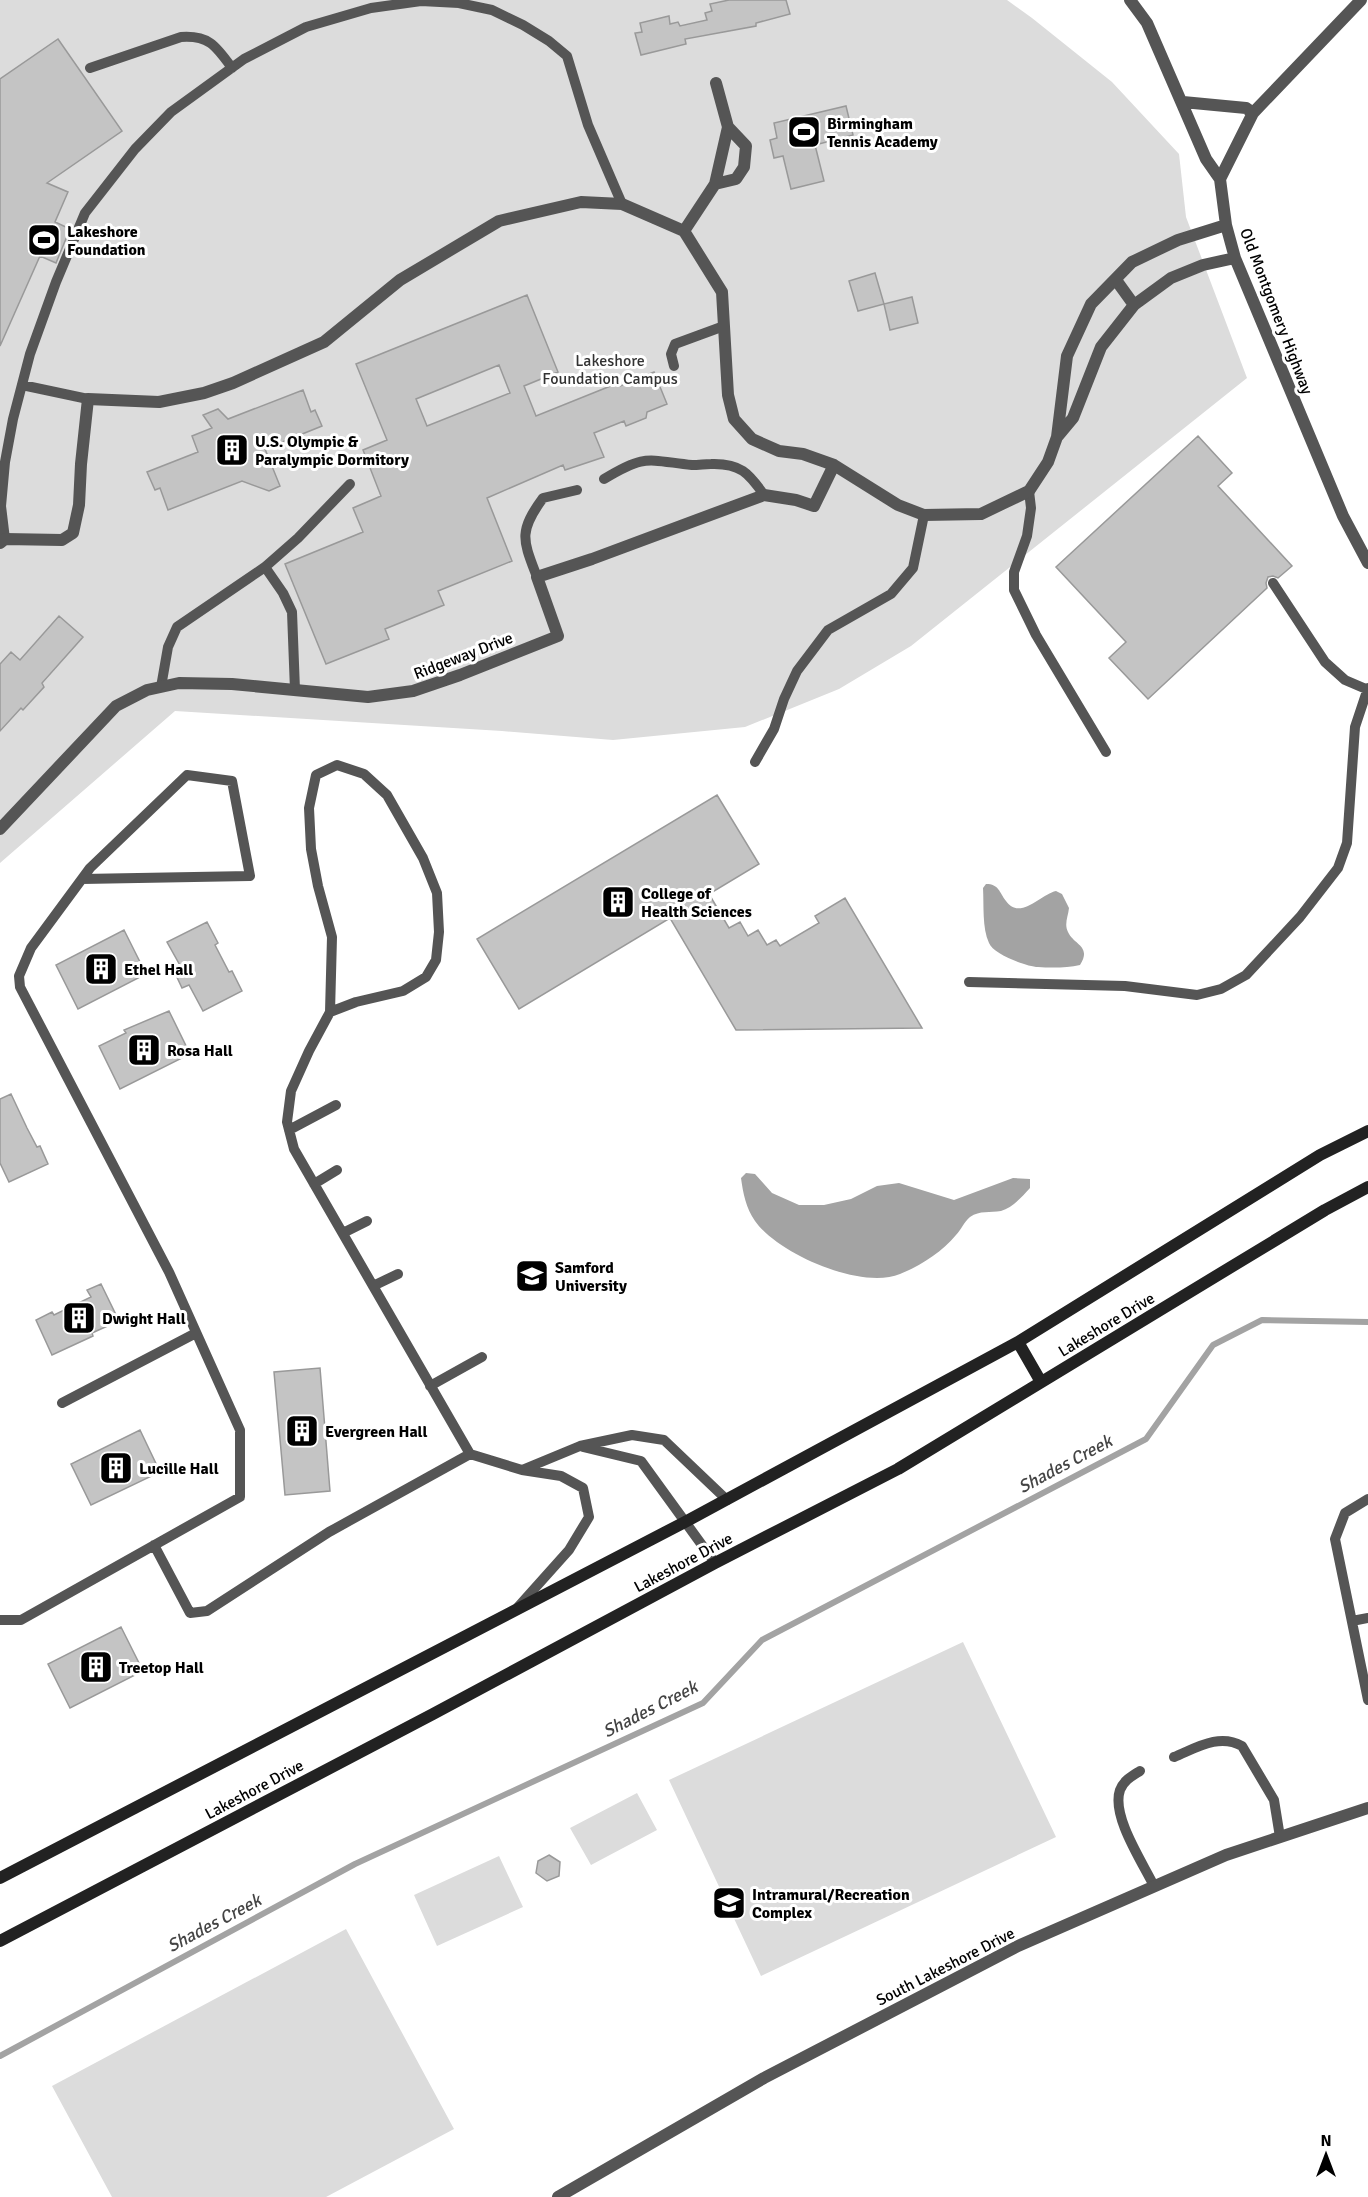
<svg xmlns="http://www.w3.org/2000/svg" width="1368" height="2197" font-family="Signika,sans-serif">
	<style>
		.green { fill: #dcdcdc }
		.water { fill: #a3a3a3 }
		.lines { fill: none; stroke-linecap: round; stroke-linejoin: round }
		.stream { stroke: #a3a3a3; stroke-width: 6 }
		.building { fill: #c4c4c4; stroke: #999; stroke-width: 1.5; fill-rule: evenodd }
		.lane { stroke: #555; stroke-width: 10 }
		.street { stroke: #555; stroke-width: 12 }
		.secondary { stroke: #222; stroke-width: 12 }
		.labels { text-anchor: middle; stroke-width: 6; stroke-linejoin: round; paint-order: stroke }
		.poi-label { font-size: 16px; font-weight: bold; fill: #000; stroke: #fff; text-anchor: start }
		.street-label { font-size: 16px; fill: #000; stroke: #fff }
		.park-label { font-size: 16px; fill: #333; stroke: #fff }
		.water-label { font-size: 18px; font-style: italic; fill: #444; stroke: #fff }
	</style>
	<rect width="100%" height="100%" fill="#fff"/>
	<path class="green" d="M0,0H1007L1032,18L1112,82L1179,154L1186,217L1247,378L911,646L839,689L745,727L613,740L502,731L175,711L0,863Z
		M963,1642L1056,1837L761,1976L669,1780Z
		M637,1793L657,1830L591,1865L570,1828Z
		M499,1856L523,1907L437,1946L414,1895Z
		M346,1929L454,2129L326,2197H112L52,2086Z"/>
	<path class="water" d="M986,884C999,884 999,892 1006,901C1020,921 1041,894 1056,891L1062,894L1069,908C1068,917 1064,924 1068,932C1074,945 1092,946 1080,965C1067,968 1051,968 1038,967C1027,967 993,954 989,943C982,928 984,905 983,888Z
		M746,1173L755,1174L772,1193L799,1205H824L851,1199L877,1186L899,1183L954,1200L1013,1178L1030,1179V1188C1022,1197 1012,1208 1001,1211C990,1213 980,1210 970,1217C964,1222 961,1230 956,1235C942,1252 920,1266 900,1274C861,1290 778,1254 755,1221C746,1208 743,1193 741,1178Z"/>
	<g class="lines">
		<path class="stream" d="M0,2056L355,1864L703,1703L762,1640L1146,1439L1213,1345L1262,1320L1368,1322"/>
	</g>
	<path class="building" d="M729,0H786L790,14L756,23V26L685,39L686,44L641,55L635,33L642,32L640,23L669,16L670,24L678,22L680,26L707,20L705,13L712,11L710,4Z
		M58,39L122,131L47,183L68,192L55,222L70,229L56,263L40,256L0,346V79Z
		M846,106L853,135L815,145L824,181L791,189L783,156L774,158L770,140L777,138L774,123Z
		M875,273L884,304L858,311L849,281Z
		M527,295L558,372L524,386L536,416L618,383L620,386L654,372L667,404L647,412L646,418L626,426L624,421L594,433L604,457L565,470L563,465L487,498L512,561L438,591L444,605L385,629L389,639L326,664L285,564L363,532L353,508L381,496L363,450L387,440L356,364ZM499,365L510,393L427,426L416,399Z
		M912,297L918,323L890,330L884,304Z
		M303,390L311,412L315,410L322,426L265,449L280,486L269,491L242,481L168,510L160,488L155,490L147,472L198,452L192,436L212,428L203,415L218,409L228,419Z
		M1198,436L1232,473L1218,486L1292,566L1278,578L1273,576L1268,577L1266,583L1267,588L1148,699L1109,658L1126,642L1056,567Z
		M59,616L83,637L42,683L44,687L23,710L21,708L0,731V664L11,652L20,660Z
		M717,795L759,864L709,894L729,928L740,922L748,936L758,930L767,945L776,940L780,946L819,923L815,916L845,898L922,1028L736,1030L670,918L519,1009L477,939Z
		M207,922L218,943L215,945L229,972L232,971L242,991L203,1011L189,985L182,988L175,973L182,969L167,942Z
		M124,930L146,974L78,1009L56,965Z
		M169,1011L190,1054L120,1089L99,1046L126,1033L124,1030Z
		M11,1094L27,1128L37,1147L40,1146L48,1164L9,1182L0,1163V1099Z
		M101,1284L119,1321L92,1333L93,1336L52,1355L36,1320L52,1312L54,1315L91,1297L87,1290Z
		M320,1368L330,1491L285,1495L274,1372Z
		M140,1430L160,1472L91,1505L71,1464Z
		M121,1627L143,1671L70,1708L48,1664Z
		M549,1855L560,1862L559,1876L547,1881L536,1873L538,1861Z"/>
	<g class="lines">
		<path class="lane" d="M90,68L181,37C209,35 216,46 232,68
			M674,366L671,354L675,344L724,326
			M22,385L88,399
			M604,479C645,454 646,460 692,465C699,465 705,464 711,464C740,463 749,473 764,495
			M1029,491L1031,508L1027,536L1014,572V590L1036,635L1106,752
			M5,539L1,506L5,462L13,419L30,354L56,282L85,213L135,149L171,112L244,59L306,27L371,8L421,1L459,3L492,10L523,25L549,41L567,56L588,125L622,204
			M265,567L283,593L292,612L295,690
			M537,577C523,540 518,532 543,498L577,490
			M1273,583L1325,662L1345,680L1366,689
			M161,687L168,647L177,627L265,567L298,538L350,484
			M755,762L774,729L784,699L797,671L828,630L891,594L913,568L924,515
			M969,982L1125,986L1197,995L1221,989L1246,975L1300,917L1338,868L1347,843L1355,727L1368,688
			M330,1012L356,1002L403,991L426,977L436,960L439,932L437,893L423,858L387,795L364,774L337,765L316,775L309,808L311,849L318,886L332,937L330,1012L309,1051L291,1091L287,1122L294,1149L470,1454L522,1470L580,1446L632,1435L664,1440L727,1500
			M289,1130L336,1105
			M314,1184L337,1170
			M343,1233L367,1221
			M373,1286L398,1274
			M430,1386L482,1357
			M62,1403L196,1333
			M583,1447L641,1461L715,1563
			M1368,1499L1345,1513L1335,1539L1368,1700
			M154,1545L190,1613L207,1611L329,1532L470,1454
			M518,1607L569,1550L589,1517L583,1488L561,1476L522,1470
			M0,1620H21L240,1497V1430L169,1272L20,987L19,976L31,948L90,868L187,775L232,781L250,876L82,879
			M1352,1621L1368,1618
			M1174,1757C1196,1748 1219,1733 1242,1746L1274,1800L1280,1837
			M1140,1771C1132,1776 1124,1780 1120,1790C1111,1816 1143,1863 1154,1886"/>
		<path class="street" d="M1130,0L1147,23L1206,159L1220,179
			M1361,0L1253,113L1220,179L1226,225L1235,258L1343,516L1368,563
			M1183,102L1246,108L1253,113
			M715,184L728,127
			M684,231L715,184L736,179L744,167L746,146L728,127L716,83
			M1116,280L1134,305
			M1058,436L1073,418L1101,347L1134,305L1171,278L1203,265L1235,258
			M0,543L5,539L62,540L73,533L79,505L81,464L88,399L159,402L204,393L233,383L324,342L400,280L499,221L581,202L622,204L684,231L722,292L728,395L734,419L752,439L779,451L803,454L834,465L898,505L924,515L981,514L1029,491L1048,462L1057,437L1067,356L1091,304L1132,262L1178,240L1226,225
			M0,829L116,706L147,690L179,683L232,684L368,697L413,691L460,675L558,636L537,577L592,559L764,495L796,500L814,506L834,465
			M558,2197L764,2078L1018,1946L1226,1855L1368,1808"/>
		<path class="secondary" d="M1018,1342L1041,1382
			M0,1878L685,1522L1018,1342L1320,1155L1368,1131
			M0,1941L433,1714L715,1563L898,1469L1325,1210L1368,1187"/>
	</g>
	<defs>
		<symbol id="stadium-square" viewBox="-11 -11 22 22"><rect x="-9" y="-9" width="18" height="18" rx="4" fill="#000" stroke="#fff"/><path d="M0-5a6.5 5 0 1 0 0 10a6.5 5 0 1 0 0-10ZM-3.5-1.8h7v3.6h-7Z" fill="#fff"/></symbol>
		<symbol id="building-square" viewBox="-11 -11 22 22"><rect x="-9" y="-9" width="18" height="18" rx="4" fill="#000" stroke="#fff"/><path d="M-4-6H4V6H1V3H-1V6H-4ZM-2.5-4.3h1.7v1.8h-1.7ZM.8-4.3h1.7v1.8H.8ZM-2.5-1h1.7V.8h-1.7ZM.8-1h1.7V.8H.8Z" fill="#fff"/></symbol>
		<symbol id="university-square" viewBox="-11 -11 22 22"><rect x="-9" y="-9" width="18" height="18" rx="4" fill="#000" stroke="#fff"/><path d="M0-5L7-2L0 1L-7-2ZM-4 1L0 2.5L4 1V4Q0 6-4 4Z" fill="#fff"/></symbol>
	</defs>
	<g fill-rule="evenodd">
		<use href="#stadium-square" x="785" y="113" width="38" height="38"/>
		<use href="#stadium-square" x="25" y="221" width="38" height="38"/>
		<use href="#building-square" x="213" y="431" width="38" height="38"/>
		<use href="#building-square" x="599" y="883" width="38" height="38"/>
		<use href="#building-square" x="82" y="950" width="38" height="38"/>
		<use href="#building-square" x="125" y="1031" width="38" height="38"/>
		<use href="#university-square" x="513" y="1257" width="38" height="38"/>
		<use href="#building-square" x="60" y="1299" width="38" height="38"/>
		<use href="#building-square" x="283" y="1412" width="38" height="38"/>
		<use href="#building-square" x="97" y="1449" width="38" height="38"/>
		<use href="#building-square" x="77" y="1648" width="38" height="38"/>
		<use href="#university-square" x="710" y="1884" width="38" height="38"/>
	</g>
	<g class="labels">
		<g class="poi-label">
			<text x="827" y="129">Birmingham<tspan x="827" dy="18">Tennis Academy</tspan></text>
			<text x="67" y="237">Lakeshore<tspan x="67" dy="18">Foundation</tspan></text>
			<text x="255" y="447">U.S. Olympic &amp;<tspan x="255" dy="18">Paralympic Dormitory</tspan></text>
			<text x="641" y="899">College of<tspan x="641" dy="18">Health Sciences</tspan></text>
			<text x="124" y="975">Ethel Hall</text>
			<text x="167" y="1056">Rosa Hall</text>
			<text x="555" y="1273">Samford<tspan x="555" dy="18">University</tspan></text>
			<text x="102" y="1324">Dwight Hall</text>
			<text x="325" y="1437">Evergreen Hall</text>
			<text x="139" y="1474">Lucille Hall</text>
			<text x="119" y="1673">Treetop Hall</text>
			<text x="752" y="1900">Intramural/Recreation<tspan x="752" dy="18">Complex</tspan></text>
		</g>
		<g class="street-label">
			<text transform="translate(1277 311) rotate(69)" y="6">Old Montgomery Highway</text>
			<text transform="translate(463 655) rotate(-21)" y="6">Ridgeway Drive</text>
			<text transform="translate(1106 1324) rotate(-31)" y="6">Lakeshore Drive</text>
			<text transform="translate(683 1562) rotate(-28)" y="6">Lakeshore Drive</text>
			<text transform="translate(254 1789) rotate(-28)" y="6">Lakeshore Drive</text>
			<text transform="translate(945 1966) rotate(-27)" y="6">South Lakeshore Drive</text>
		</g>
		<g class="park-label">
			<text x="610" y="366">Lakeshore<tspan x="610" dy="18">Foundation Campus</tspan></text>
		</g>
		<g class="water-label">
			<text transform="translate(1065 1464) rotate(-28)" y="6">Shades Creek</text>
			<text transform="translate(650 1709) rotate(-27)" y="6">Shades Creek</text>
			<text transform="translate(214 1923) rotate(-28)" y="6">Shades Creek</text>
		</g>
	</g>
	<g transform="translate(1326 2155)" stroke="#ffffff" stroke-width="4.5" paint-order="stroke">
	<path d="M0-4.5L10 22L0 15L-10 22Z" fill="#000000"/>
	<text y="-9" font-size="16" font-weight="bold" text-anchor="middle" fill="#000000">N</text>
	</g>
</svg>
